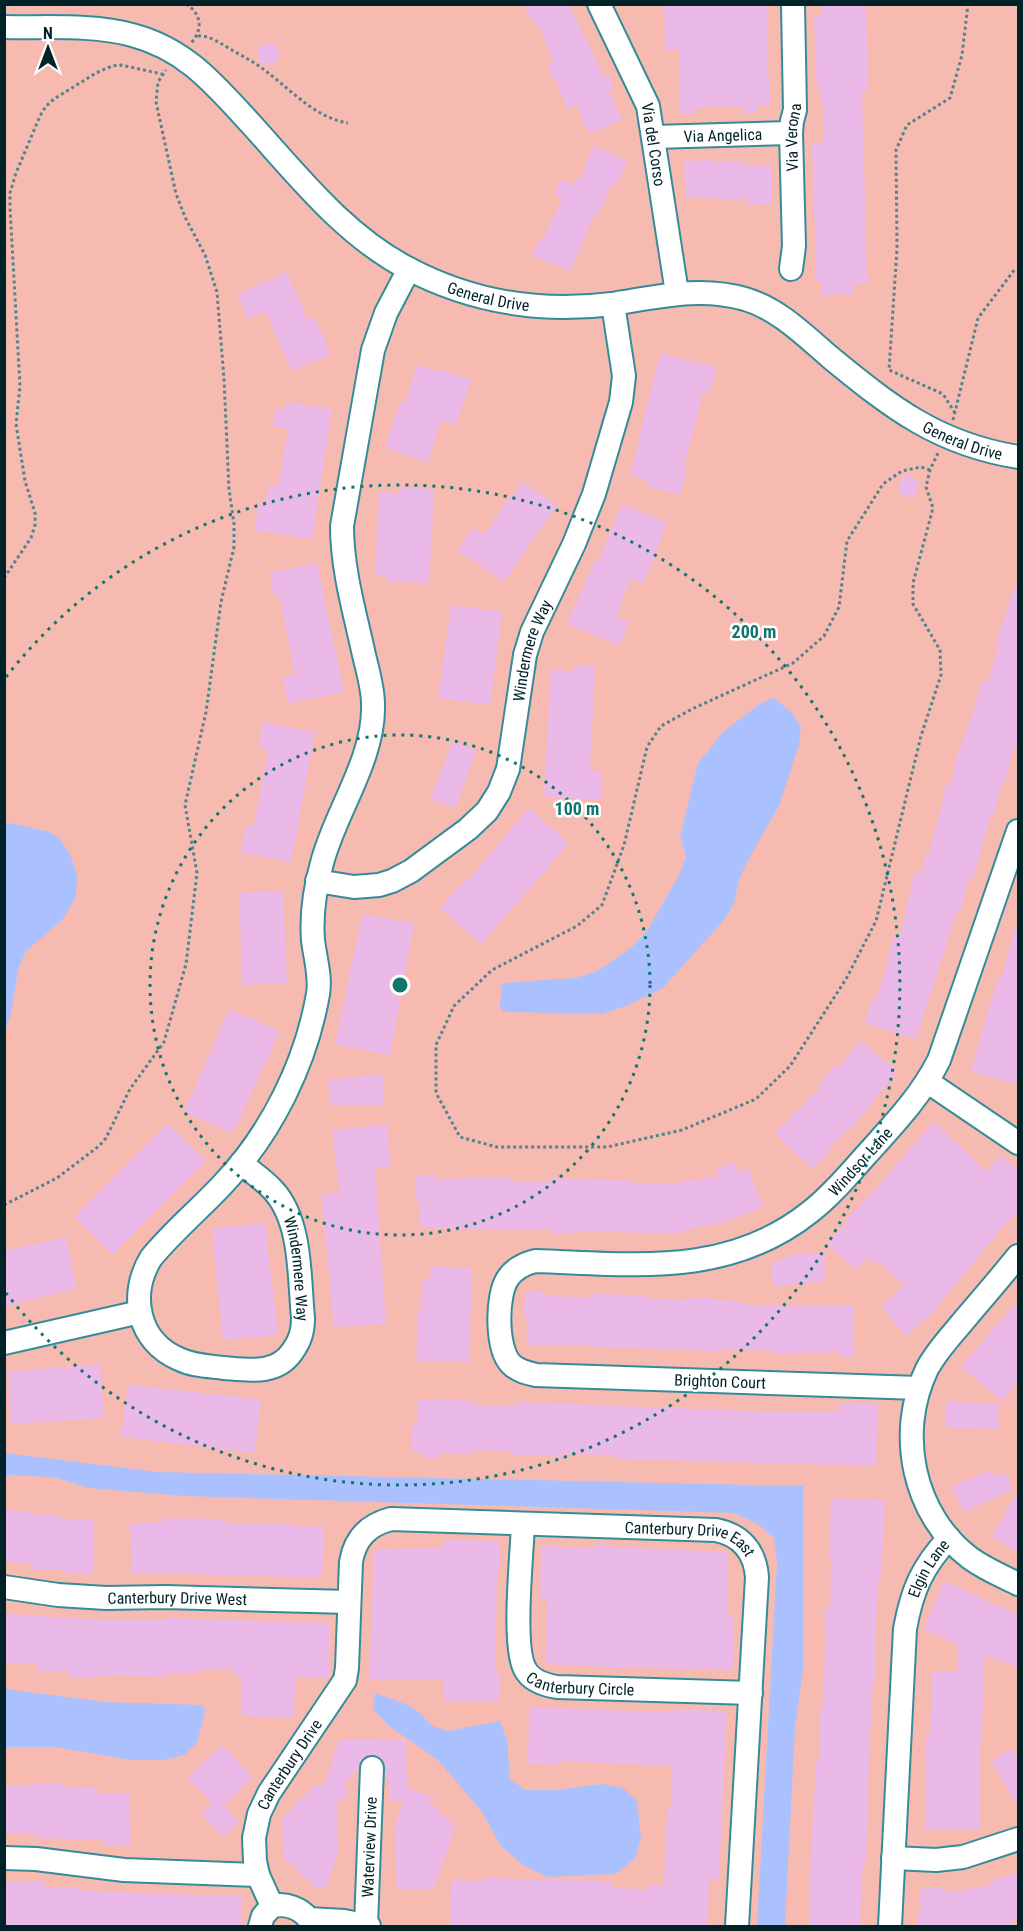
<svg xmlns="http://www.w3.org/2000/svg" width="1023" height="1931" font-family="'Roboto Condensed',sans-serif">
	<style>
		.green { fill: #f7bab1 }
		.water { fill: #abc1ff }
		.building { fill: #ebb9e8 }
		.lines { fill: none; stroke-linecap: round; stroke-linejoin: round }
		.minor-casing { stroke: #348c99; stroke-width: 26 }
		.path { stroke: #53848c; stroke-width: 3; stroke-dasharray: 3 3; stroke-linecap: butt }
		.minor { stroke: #fff; stroke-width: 22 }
		.ring { fill: none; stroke: #0f766e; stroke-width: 3; stroke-dasharray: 3 6 }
		.labels { text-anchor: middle; stroke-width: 5; stroke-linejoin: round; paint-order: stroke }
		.street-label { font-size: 16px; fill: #002328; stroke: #fff }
		.centre { fill: #0f766e; stroke: #fff; stroke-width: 3 }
		.ring-label { font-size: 18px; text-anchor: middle; font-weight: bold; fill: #0f766e; stroke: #fff; stroke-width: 5; stroke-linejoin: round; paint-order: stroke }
	</style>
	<rect width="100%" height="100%" fill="#b0f2fd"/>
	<path class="green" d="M5,5H1018V1926H5Z"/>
	<path class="water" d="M774,698L792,713L801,727L799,745L779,806L748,860L739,880L734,903L724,920L663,988L626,1006L601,1014L504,1012L500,1007L502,983L575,978L598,971L632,947L647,931L679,875L686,857L680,837L698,763L723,732L761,703Z
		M11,823L49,832L60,839L70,854L77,875L76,897L62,920L26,951L18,970L11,1014L5,1031L4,825Z
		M5,1453L158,1472L803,1486V1670L795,1728L785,1926H757L777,1563L774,1538L758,1524L734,1513L184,1496L89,1488L53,1477L5,1475Z
		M5,1689L105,1702L204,1705L205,1712L197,1742L184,1755L165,1760H131L55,1747H5Z
		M375,1693L408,1705L421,1714L432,1726L448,1731L500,1721L507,1740L510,1779L525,1790H557L602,1784L623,1788L637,1801L641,1838L635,1859L615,1874L548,1877L524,1866L501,1846L482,1812L438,1760L389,1726L373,1709Z"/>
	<path class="building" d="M524,4H569L604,77L609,75L614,89L609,91L622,120L589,134L576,105L567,109L556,81L554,82L547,66L554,63L536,20L532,22Z
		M664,4H767L768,75H769L770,106H757V112L744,113L743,107L707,106V108H695V114H680L679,50H665Z
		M821,4H866L868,92H862L867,284H854V294L822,295V282H816V220H814L812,143L824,142V104H822V90H817L814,16L821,15Z
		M257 54a11 11 0 1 1 22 0a11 11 0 1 1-22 0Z
		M594,146L627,161L616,186L612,184L598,214L595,213L570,271L532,256L539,240L542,241L562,199L554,195L561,180L574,185L578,177L580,178Z
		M709,160V162H743V166H771L772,204L747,205V200H716L715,197L686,198L684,161Z
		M287,272L308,320L314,317L331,354L292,371L265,311L248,319L237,295Z
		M660,353L716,367L710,393L703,392L684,468L687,469L680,495L646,486L647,480L630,476Z
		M417,365L438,372L439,369L471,380L456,425L441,420L428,462L385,448L401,401L405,402Z
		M287,402L332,409L312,539L254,530L259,503L265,504L268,485L278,487L288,429L272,427L276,408L285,410Z
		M904,474L920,481L913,499L897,492Z
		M519,480L557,505L504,582L457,550L473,528L484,535L513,493H517Z
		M400,487L434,489L429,583L385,581L386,575H375L376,552L383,550L376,549L379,492L399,493Z
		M622,504L667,523L643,584L631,579L616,616L629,622L619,645L567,624L595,561L598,562Z
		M317,563L344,692L288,703L283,677L295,674L279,594L274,595L269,572Z
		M1015,585L1018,586V741L1014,754H1012L1005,784H1002L994,816L991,815L973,879L969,878L961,911L957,910L916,1039L865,1023L872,998L876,1000L889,960H887L895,934L900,935L915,872L921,874L926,854L928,855L943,803H941L946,784L950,785L959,746H961L973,713L982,681L987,683L999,644L996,643Z
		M451,605L502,612L490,705L438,698Z
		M573,665L595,666L590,772H602L601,800L544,797L551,670L573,671Z
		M263,722L315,732L291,862L241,853L246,825L254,826L268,750L258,748Z
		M453,741L477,750L455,808L430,799Z
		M529,808L569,843L481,944L440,908L458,887L459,888L469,877L470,878Z
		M283,891L287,983L242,985L239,893Z
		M362,914L414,923L390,1055L335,1045Z
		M1014,930H1018V1072L1015,1084L971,1072L987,1013L999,977L1002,978Z
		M229,1009L280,1031L233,1133L184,1112Z
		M860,1041L897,1071L863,1115L829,1148L830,1150L813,1169L774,1134L820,1088L818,1086L834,1065L838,1068Z
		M382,1074L385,1106H331L328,1080Z
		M934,1122L987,1171L1001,1155L1018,1171V1211L994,1237L930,1315L906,1336L881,1306L904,1285L877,1261L874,1265L866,1258L857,1269L827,1245L849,1219L848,1218L892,1171L891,1170Z
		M168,1123L206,1161L112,1255L74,1217Z
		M387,1124L391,1166L375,1168L386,1324L334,1327L321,1195L340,1193L332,1130Z
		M734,1162L738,1172L748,1168L763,1207L724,1223L683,1230V1234L578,1231V1233H551V1230L419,1228V1202H415V1175H435V1179L511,1177V1181L552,1182V1178L636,1181V1184L675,1183L719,1176L716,1169Z
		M265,1223L278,1335L223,1340L212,1228Z
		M66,1237L77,1288L4,1307V1251Z
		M824,1252L826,1281L773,1286L771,1261L786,1260L785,1255Z
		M431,1266L472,1268L469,1362L416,1361L418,1310H421L422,1280L430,1281Z
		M525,1291L544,1292V1296L592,1297V1294L644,1295V1298L692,1300V1297L712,1298L711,1300L737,1301V1303H747V1306H854L853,1357H839V1352L773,1354V1351L720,1349V1351L594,1347V1345H527L528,1319L524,1318Z
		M1018,1301V1382L1002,1401L961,1367Z
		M100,1364L104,1418L11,1424L8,1372Z
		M128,1385L261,1399L255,1453L121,1437Z
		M417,1399L476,1401V1405L518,1406V1402L778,1412H829L840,1411V1403L878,1404L876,1466L615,1459V1455L565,1454V1457L512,1455V1451L475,1450V1453H442V1458H422V1452H412V1425H417Z
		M945,1402L999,1403L998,1429L945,1428Z
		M990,1470L993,1477L1004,1472L1013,1489L964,1512L952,1487Z
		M1018,1490V1552L992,1537Z
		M831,1498L885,1500L881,1579H878L876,1627L875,1682H873L871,1727H870L866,1861H863L860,1926H810V1875L816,1762H819V1708L823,1709L826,1625H824L825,1607H830L831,1559H829Z
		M4,1510L30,1511V1514L62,1515V1519L94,1520L93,1574L64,1573V1570L31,1569V1563L4,1562Z
		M164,1518L225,1519V1523H291V1526L324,1527L322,1578L162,1573L132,1574L130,1523L164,1522Z
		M444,1540L500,1541L499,1571H497L495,1672H500V1702L444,1701V1680L369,1679L373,1585V1549L444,1548Z
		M596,1544L611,1545V1547L728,1552L727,1616L734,1617L733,1669L626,1668L546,1664L547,1599H540L541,1546L595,1548Z
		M944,1581L1018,1615V1668L985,1654L981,1747L980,1744V1830H926V1735H930L932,1671H957L958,1647L954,1645L955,1643L924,1630Z
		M6,1614L104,1620H169V1618L330,1623V1678H295L294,1718L241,1716L242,1675H233L234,1670L197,1669V1674L165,1673V1677L98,1675V1678L70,1677V1672H38V1664L5,1663Z
		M529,1707L628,1711L674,1712L675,1709L727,1711L719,1879H709L708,1926H450L451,1880L484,1881V1878L611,1881V1888L647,1889V1885H664L667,1807H672V1766L557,1761V1765L528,1764Z
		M406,1739L407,1788L436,1798V1800H427L455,1826L434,1889L397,1890L395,1832H393L403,1800L390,1801V1781L385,1776L384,1762L380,1757L372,1755L365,1756L361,1760L358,1769L346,1781L347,1799H337V1846L340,1845L327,1887H315L283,1857L282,1819L313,1786H324L339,1740Z
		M222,1745L253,1778L224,1805L239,1822L223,1837L201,1814L212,1804L187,1777Z
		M1012,1748L1018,1758V1805L991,1762Z
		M35,1784H63V1787L97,1788V1794L129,1793L131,1845H103V1840L36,1838V1834L4,1833V1785L35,1786Z
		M1018,1873V1919L1012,1920L1013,1924L1004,1926H918L917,1914H921L919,1889L945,1887V1893L992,1885L990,1880Z
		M4,1881L46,1882V1887H77V1890L111,1892L242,1896L241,1926H4Z"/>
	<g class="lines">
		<defs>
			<g id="minor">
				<path id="s1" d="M599,4L648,106L677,293"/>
				<path id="s2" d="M4,27C45,28 93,24 132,35C186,49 215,85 251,124C299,177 345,236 409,269C472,302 542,313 612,304C658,297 700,286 745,299C779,309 805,336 831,358C892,408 938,444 1018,457"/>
				<path id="s3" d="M654,137L791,133"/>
				<path id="s4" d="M791,269L794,246L791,133L792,121L795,110L793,4"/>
				<path id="s5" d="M317,881L354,887L379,885L392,881L411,871L468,829L487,811L499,792L508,769L525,655L532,632L574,544L594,494L621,402L624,376L613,304"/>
				<path d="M928,1082L1018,1143"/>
				<path id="s6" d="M241,1163C252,1172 264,1180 273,1190C302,1221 299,1278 303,1318C303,1332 300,1341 292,1352C276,1375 249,1370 224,1368C209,1366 193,1366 179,1359C137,1341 129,1294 151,1258C173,1231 201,1208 224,1183C272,1132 306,1063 318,994C321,976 315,958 313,940C311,914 315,888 322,863C335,812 375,759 373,704C373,688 368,672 364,655C355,613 342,570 342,526L373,350L386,313L409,269"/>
				<path d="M1018,1256C1001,1277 983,1298 965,1319C952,1335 937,1350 927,1369C896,1433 913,1515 970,1558C985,1569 1002,1576 1018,1584"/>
				<path d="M4,1343L140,1312"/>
				<path id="s7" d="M919,1388L536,1375C527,1373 518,1371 511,1364C496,1349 496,1295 508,1278C514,1269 524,1264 535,1261C633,1264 727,1278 810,1212C832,1195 849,1174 867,1154C894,1124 921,1096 939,1060L1018,831"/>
				<path id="s8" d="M523,1524C522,1554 512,1646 525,1669C531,1681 545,1685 557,1687L751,1693"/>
				<path id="s9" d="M4,1587L58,1595L106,1598L165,1597L349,1602"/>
				<path d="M4,1858L36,1859L124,1870L258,1875"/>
				<path d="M893,1858L936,1860L963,1857L1018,1839"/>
				<path id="s10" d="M272,1906L258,1875L255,1861L254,1838L259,1814L269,1793L345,1680L347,1668L351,1562C355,1538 368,1525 391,1519L716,1530C741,1535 755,1551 757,1577L737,1926"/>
				<path d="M272,1906C286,1903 300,1908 309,1919L344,1921L369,1926"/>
				<path id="s11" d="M366,1925L372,1768"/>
				<path d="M260,1926L263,1916L272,1906"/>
				<path id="s12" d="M890,1926L905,1629C912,1590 922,1567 949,1538"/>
			</g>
		</defs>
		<use href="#minor" class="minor-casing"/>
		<path class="path" d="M186,4C202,14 203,30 191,43
			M198,36C210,35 221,44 232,50C244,57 256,63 267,72C292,91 316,118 348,123
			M955,413L943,394L889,370L897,249L896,150L907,125L950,98L962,55L968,4
			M953,420L978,318L1015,269
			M930,470L921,467L902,471L883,484L847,541L839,607L824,636L793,663L694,708L661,726L647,747L624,845L602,905L577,926L492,970L454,1006L436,1045V1093L460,1137L497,1147H607L682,1130L756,1099L790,1066L846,979L876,921L921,736L941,675L940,650L913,604V583L933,508L926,487L930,470L938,453
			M4,578L31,538L35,525V513L25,481L16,424L20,386L10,208V193L16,173L40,116L46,106L54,99L96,73L112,66L121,65L162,74
			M4,1205L57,1178L99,1146L106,1138L130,1089L164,1042L186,964L197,873L185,805L206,712L221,602L234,547V524L229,489L224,379L217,292L205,255L185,217L176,194L156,102L158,82L166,70"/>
		<use href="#minor" class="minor"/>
	</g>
	<g class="ring">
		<circle cx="400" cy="985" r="250"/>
		<path d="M6 677A500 500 0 1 1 6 1293"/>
	</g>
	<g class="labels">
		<g class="street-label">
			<text dy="6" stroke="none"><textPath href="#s3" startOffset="69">Via Angelica</textPath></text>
			<text dy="6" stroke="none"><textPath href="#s4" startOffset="132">Via Verona</textPath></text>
			<text dy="6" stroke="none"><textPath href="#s1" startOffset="152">Via del Corso</textPath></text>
			<text dy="6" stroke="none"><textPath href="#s2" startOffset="580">General Drive</textPath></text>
			<text dy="6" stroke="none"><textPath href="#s2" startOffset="1101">General Drive</textPath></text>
			<text dy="6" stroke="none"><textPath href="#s5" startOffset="363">Windermere Way</textPath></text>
			<text dy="6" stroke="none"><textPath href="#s7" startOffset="891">Windsor Lane</textPath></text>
			<text dy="6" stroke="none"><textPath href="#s6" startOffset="126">Windermere Way</textPath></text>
			<text transform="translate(720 1381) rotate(2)" y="6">Brighton Court</text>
			<text dy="6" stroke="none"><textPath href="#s10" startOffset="738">Canterbury Drive East</textPath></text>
			<text dy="6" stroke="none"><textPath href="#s12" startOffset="363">Elgin Lane</textPath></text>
			<text dy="6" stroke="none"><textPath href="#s9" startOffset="174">Canterbury Drive West</textPath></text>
			<text dy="6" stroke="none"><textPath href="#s8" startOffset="207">Canterbury Circle</textPath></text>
			<text dy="6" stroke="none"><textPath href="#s10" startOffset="154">Canterbury Drive</textPath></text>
			<text dy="6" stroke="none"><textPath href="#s11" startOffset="78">Waterview Drive</textPath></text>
		</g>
	</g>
	<circle cx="400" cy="985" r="9" class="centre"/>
	<g class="ring-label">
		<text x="754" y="638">200 m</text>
		<text x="577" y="815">100 m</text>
	</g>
	<rect width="1023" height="1931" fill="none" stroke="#002328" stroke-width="12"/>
	<g transform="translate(48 48)" stroke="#ffffff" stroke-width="4.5" paint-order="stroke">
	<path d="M0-4.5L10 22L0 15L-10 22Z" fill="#002328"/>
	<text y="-9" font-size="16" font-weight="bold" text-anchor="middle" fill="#002328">N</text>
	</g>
</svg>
